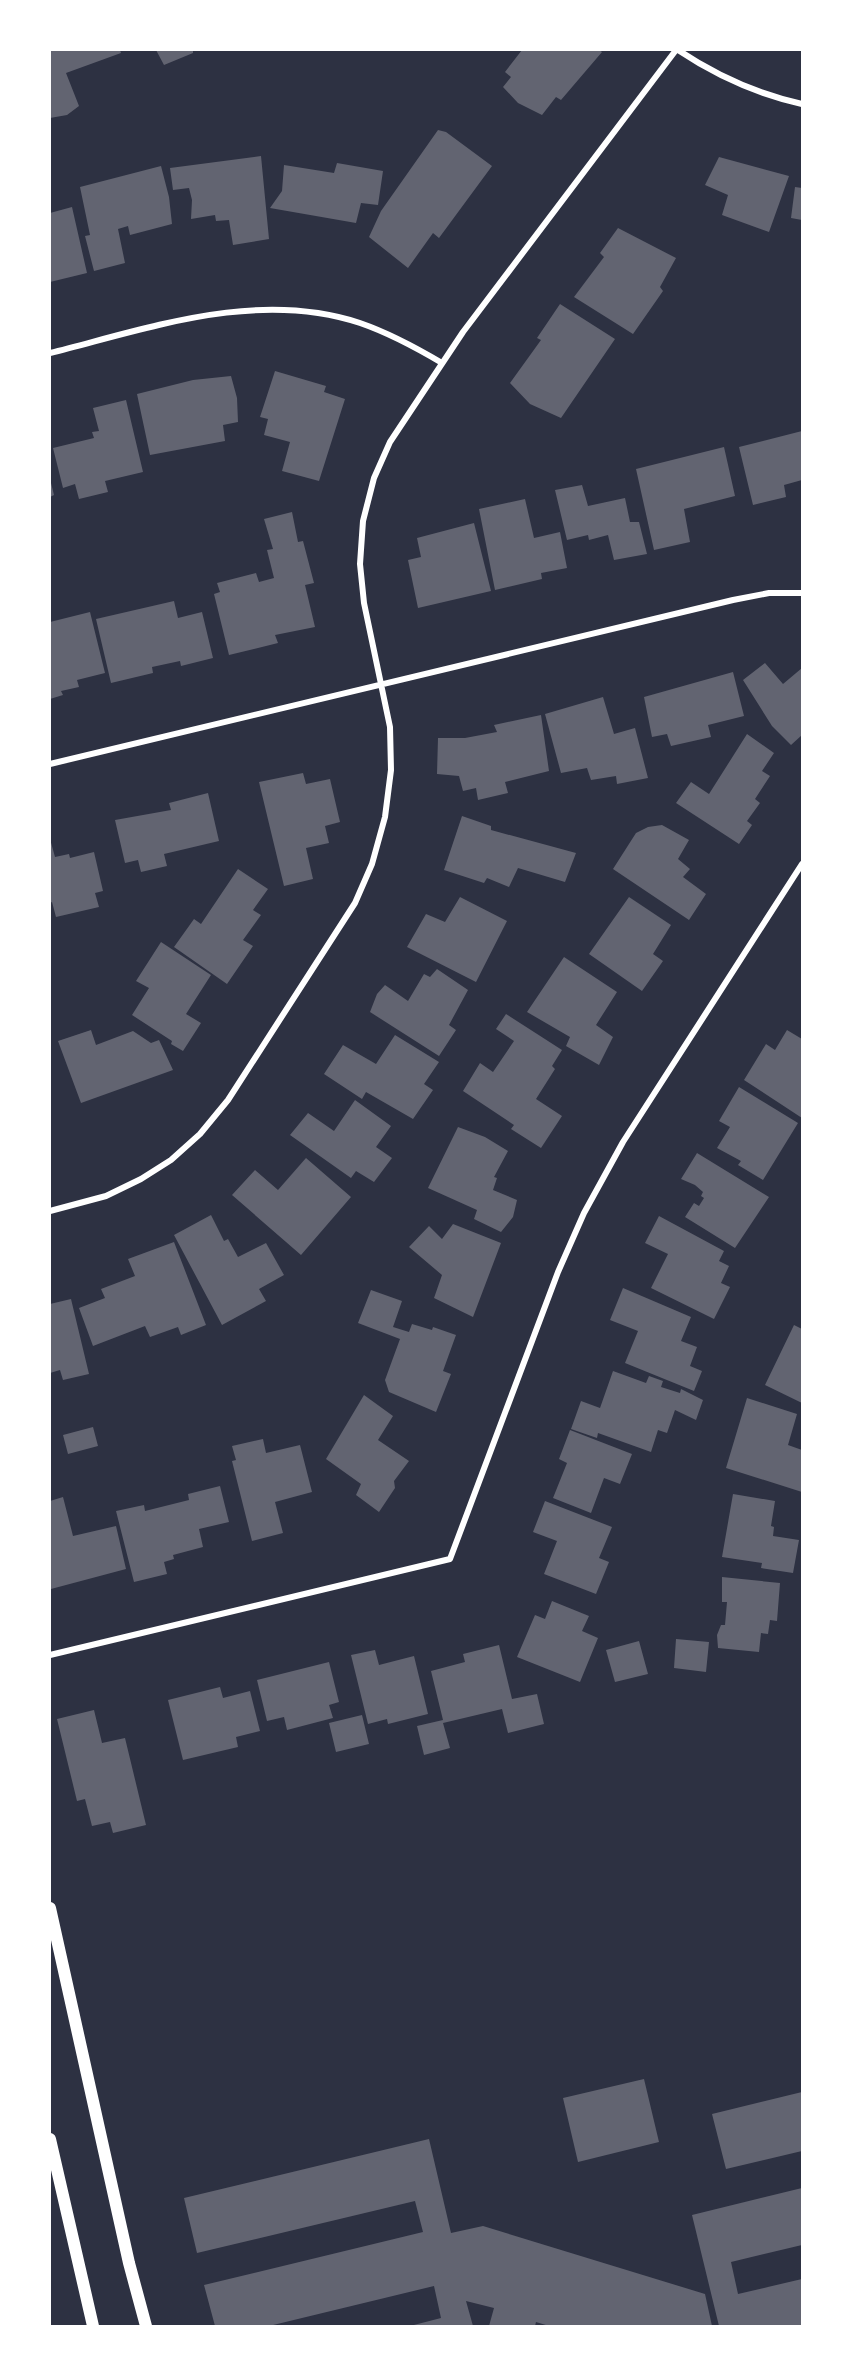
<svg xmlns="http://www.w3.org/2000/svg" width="852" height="2376" font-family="Lora,serif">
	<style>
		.building { fill: #626471 }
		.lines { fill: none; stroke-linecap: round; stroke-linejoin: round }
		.minor { stroke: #fff; stroke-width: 6 }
		.secondary { stroke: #fff; stroke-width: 12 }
	</style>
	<rect width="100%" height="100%" fill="#2d3142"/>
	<path class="building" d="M50,50H120L121,53L66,73L79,106L67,115L50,118Z
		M156,50H193V53L164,65Z
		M522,50H599L602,52L561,100L556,97L542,115L518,103L503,87L511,77L505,72Z
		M438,130L446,132L492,166L439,238L433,233L408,268L369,237L381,211Z
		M261,156L269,239L233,245L229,220L216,221L215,215L191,219L192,200L189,188L173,190L170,168Z
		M719,157L789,176L769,232L722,215L728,195L705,185Z
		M337,163L383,171L378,205L361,203L356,223L270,208L282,191L284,165L334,173Z
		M161,166L169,197L172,224L130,235L128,226L118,229L125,263L94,271L85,236L90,235L80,187Z
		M795,187L802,188V220L791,218Z
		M72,207L87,273L50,282V213Z
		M618,228L676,258L660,287L663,291L633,334L574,297L604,257L600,253Z
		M560,304L615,339L561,418L530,404L510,383L541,340L537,338Z
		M275,371L326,386L324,392L345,399L319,481L282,471L290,442L264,435L268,419L260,417Z
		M231,376L237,398L238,422L223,425L225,441L150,455L137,394L193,380Z
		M126,400L143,472L105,481L108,492L79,499L75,484L63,488L53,448L94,438L92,432L99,431L93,408Z
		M802,431V480L784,485L786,497L753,505L739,447Z
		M724,447L735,496L684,509L690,542L654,550L636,469Z
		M50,479L54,495L50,497Z
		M582,485L588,506L625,498L630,522H639L647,554L614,560L608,535L589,540L588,535L567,540L555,490Z
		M525,499L534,538L560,532L567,568L541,573L542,579L495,590L479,509Z
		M292,512L298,542L303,541L314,583L305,585L315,627L275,635L278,643L229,655L214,594L220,592L217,583L256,573L259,582L274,578L267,550L273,549L264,519Z
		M474,523L491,591L418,608L408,560L421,557L417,538Z
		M174,601L178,618L202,612L213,658L181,666L180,661L152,667L153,673L111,683L96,619Z
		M90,612L105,673L77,680L79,687L61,691L63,695L50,699V622Z
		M765,663L783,684L802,668V735L791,745L772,726L743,680Z
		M733,672L744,716L708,725L711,737L671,746L667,734L652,737L644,697Z
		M603,697L614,734L635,728L648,778L617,784L616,776L591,780L587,768L561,773L545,714Z
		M541,715L549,771L505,782L508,793L478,800L476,788L463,791L459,776L437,774L438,738H465L497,732L494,725Z
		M747,734L774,753L762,771L770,776L755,799L760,803L747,821L752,825L739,844L676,803L691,782L709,794Z
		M303,773L306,784L330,779L340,822L325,826L329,843L306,848L313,879L284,886L259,782Z
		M208,793L219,841L164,854L167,866L141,872L138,860L125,863L115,820L171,810L169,803Z
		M462,816L491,826V830L576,853L565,882L518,868L509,887L487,878L484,883L444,870Z
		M662,825L689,840L678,859L690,869L683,877L706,894L689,920L613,869L636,833L648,827Z
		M50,839L55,857L69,854L70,858L94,852L103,891L95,893L99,907L56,917L52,902L50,903Z
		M238,869L268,889L253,910L261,915L243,940L253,946L227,984L174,947L194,919L201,924Z
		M460,897L507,921L476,982L407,947L426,914L445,922Z
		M629,897L671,925L653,954L663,961L642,991L589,954Z
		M161,942L211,975L186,1014L201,1023L183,1051L171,1044L172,1041L132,1015L149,988L136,981Z
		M564,957L617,992L596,1025L613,1037L599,1065L566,1046L570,1037L527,1012Z
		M437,969L468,990L449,1025L456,1030L439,1056L370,1012L377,994L385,985L408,1001L424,974L430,977Z
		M506,1014L562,1050L552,1066L555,1069L536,1099L562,1116L541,1148L511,1129L514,1125L463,1091L480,1063L493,1072L514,1041L496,1029Z
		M91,1030L96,1045L133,1031L151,1043L159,1040L173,1070L81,1103L58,1041Z
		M787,1030L802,1039V1118L744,1080L766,1044L775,1050Z
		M395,1035L439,1062L424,1084L433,1090L413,1119L366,1092L362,1099L324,1074L343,1045L376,1064Z
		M739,1087L798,1123L763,1180L738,1165L741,1161L717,1148L730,1127L719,1121Z
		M355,1100L391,1126L376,1147L392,1158L374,1182L356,1171L351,1178L290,1135L308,1113L334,1131Z
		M458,1127L485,1137L508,1151L494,1177L497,1178L493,1190L517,1200L513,1217L501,1232L474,1219L477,1210L428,1188Z
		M697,1153L769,1197L735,1248L685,1217L694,1203L699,1206L704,1198L701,1196L703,1192L695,1185L681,1179Z
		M306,1158L351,1197L301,1255L232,1195L255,1170L278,1190Z
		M211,1215L224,1241L228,1239L238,1257L266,1243L284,1275L259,1289L266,1301L222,1325L174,1235Z
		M659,1216L724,1251L719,1261L729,1266L721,1283L730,1287L714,1319L651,1288L668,1254L645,1243Z
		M453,1224L501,1243L473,1317L434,1298L442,1275L409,1247L429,1226L442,1239Z
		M174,1242L206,1325L181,1335L178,1327L150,1337L145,1326L93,1346L79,1308L105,1298L101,1289L135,1276L128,1259Z
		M623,1288L691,1317L681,1341L697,1347L690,1366L702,1371L694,1391L625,1363L638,1331L610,1320Z
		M371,1290L402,1301L393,1327L409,1332L412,1324L432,1330L433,1327L456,1335L443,1371L451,1374L436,1412L389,1392L385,1380L400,1339L358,1323Z
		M71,1299L89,1374L63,1380L60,1370L50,1373V1304Z
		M794,1325L802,1329V1403L765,1385Z
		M613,1371L646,1383L649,1376L663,1381L661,1387L680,1393L681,1389L703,1400L696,1420L675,1410L667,1433L658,1430L651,1452L598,1433L597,1438L571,1429L581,1401L600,1408Z
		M364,1395L393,1416L378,1440L409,1461L394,1481L395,1488L379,1512L356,1495L361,1484L326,1459Z
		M747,1398L797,1414L788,1445L802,1450V1492L726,1468Z
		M93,1427L98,1446L68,1454L63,1435Z
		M570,1430L632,1454L620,1484L604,1478L591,1513L553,1498L567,1463L559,1459Z
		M263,1439L266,1453L300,1445L312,1492L275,1502L283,1533L252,1541L232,1461L236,1460L232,1446Z
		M220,1486L229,1522L199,1529L203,1547L173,1555L174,1559L164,1562L167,1574L134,1582L116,1511L144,1505L145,1511L189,1500L188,1494Z
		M733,1494L775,1501L771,1526L774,1527L773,1536L799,1540L793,1573L761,1568L762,1563L722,1557Z
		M63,1497L73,1536L116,1526L126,1569L51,1589L50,1501Z
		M545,1501L612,1527L599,1558L609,1562L596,1594L544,1574L557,1541L533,1532Z
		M722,1577L780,1583L777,1621L770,1620L768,1634L761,1633L759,1652L718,1648L717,1635L721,1625H725L727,1602H722Z
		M552,1601L589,1616L582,1631L598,1638L580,1682L517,1657L535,1615L545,1619Z
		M676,1639L709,1642L706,1672L674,1668Z
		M639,1641L648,1674L615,1682L606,1650Z
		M499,1645L512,1699L537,1694L544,1724L508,1733L502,1709L443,1723L450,1748L424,1755L417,1726L443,1720L431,1671L465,1662L463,1654Z
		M375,1650L379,1665L414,1656L428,1714L388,1724L387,1719L368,1724L351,1655Z
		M329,1662L339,1702L329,1705L333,1718L287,1730L284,1717L267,1721L257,1680Z
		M220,1687L223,1698L250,1691L260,1731L236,1737L238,1747L183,1760L168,1700Z
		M94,1710L102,1743L125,1738L146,1825L113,1833L110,1822L92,1826L85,1799L77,1801L57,1719Z
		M362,1715L369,1744L336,1752L329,1723Z
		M644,2079L659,2142L578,2162L563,2098Z
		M802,2092V2151L726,2169L712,2114Z
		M429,2139L451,2233L483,2226L705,2294L712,2326H549L536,2322L535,2326H489L494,2308L466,2301L473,2326H410L441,2318L434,2286L269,2326H215L204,2285L423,2232L415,2201L197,2253L184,2198Z
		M802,2188V2245L731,2262L738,2294L802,2279V2326H719L692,2215Z"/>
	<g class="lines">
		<path class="minor" d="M678,50C717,76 757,94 802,104
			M50,353C150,328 257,289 360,323C389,333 415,347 442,363
			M50,764L733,600L769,593H802
			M50,1211L106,1196L141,1179L171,1160L200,1134L228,1100L355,903L372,864L385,817L391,770L390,727L364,603L360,564L363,521L374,478L390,442L463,332L676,50
			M50,1655L450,1559L558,1272L584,1213L623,1142L802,864"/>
		<path class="secondary" d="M50,1908L129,2263L146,2326
			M50,2139L93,2326"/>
	</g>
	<rect width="852" height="2376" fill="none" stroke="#ffffff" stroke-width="102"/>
</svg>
